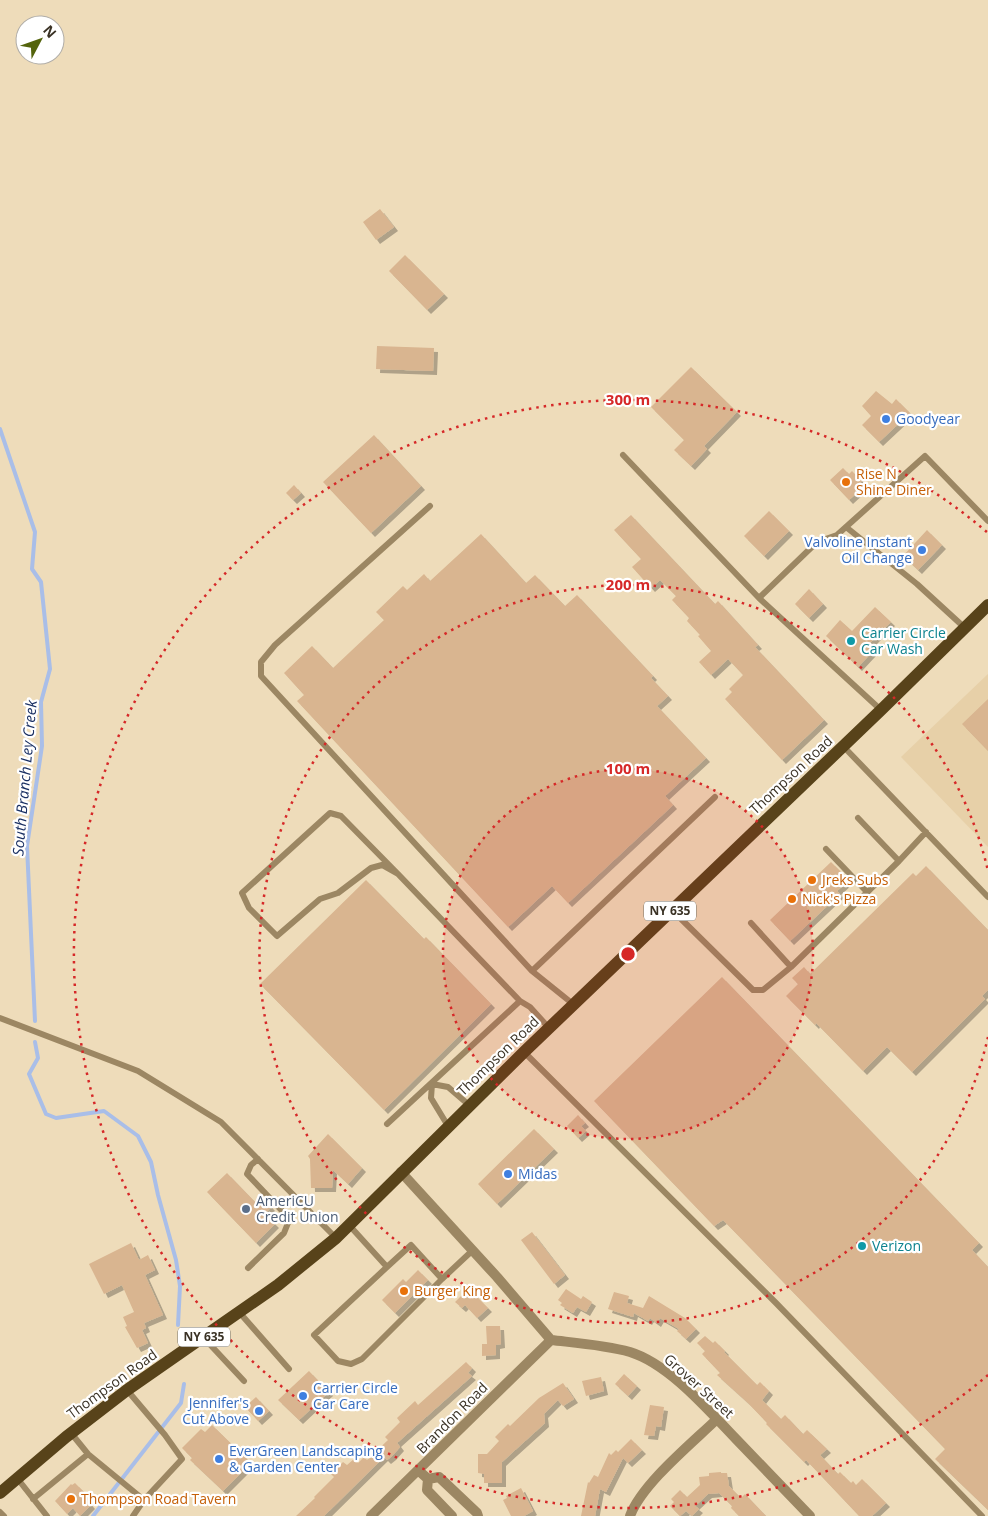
<svg xmlns="http://www.w3.org/2000/svg" width="988" height="1516" font-family="'Open Sans',sans-serif">
	<style>
		.built { fill: #e7d0a8 }
		.lines { fill: none; stroke-linecap: round; stroke-linejoin: round }
		.stream { stroke: #a9bee8; stroke-width: 4 }
		.building { fill: #d9b590; filter: url(#shadow) }
		.lane { stroke: #9c8763; stroke-width: 6 }
		.street { stroke: #9c8763; stroke-width: 10 }
		.primary { stroke: #58431a; stroke-width: 12 }
		.ring { fill: none; stroke: #d62828; stroke-width: 2.5; stroke-dasharray: 2.5 5 }
		.shop-dot { fill: #3f7fe0; stroke: #fff; stroke-width: 2 }
		.food-dot { fill: #e8710a; stroke: #fff; stroke-width: 2 }
		.culture-dot { fill: #0f9aa8; stroke: #fff; stroke-width: 2 }
		.service-dot { fill: #5c6f8a; stroke: #fff; stroke-width: 2 }
		.labels { text-anchor: middle; stroke-width: 4.5; stroke-linejoin: round; paint-order: stroke }
		.shield { fill: #fff; stroke: #757066; stroke-width: 1 }
		.shield-label { font-size: 12px; font-weight: bold; fill: #3a3225 }
		.shop-label { font-size: 14px; fill: #366cbe; stroke: #fff; text-anchor: start }
		.food-label { font-size: 14px; fill: #c56008; stroke: #fff; text-anchor: start }
		.culture-label { font-size: 14px; fill: #0d838f; stroke: #fff; text-anchor: start }
		.street-label { font-size: 14px; fill: #3a3225; stroke: #fff }
		.service-label { font-size: 14px; fill: #4e5e75; stroke: #fff; text-anchor: start }
		.water-label { font-size: 15px; font-style: italic; fill: #1a3063; stroke: #fff }
		.centre { fill: #d62828; stroke: #fff; stroke-width: 2.5 }
		.ring-label { font-size: 15px; text-anchor: middle; font-weight: bold; fill: #d62828; stroke: #fff; stroke-width: 4.5; stroke-linejoin: round; paint-order: stroke }
	</style>
	<defs>
		<filter id="shadow"><feDropShadow dx="4" dy="4" stdDeviation="0" flood-color="#0004"/></filter>
	</defs>
	<rect width="100%" height="100%" fill="#eedcba"/>
	<path class="built" d="M988,674V847L901,757Z"/>
	<g class="lines">
		<path class="stream" d="M0,429L35,532L32,569L41,582L50,669L41,702L42,746L27,846L35,1021
			M35,1042L38,1058L29,1074L46,1114L56,1118L104,1111L138,1136L151,1162L158,1195L176,1260L180,1286L178,1325
			M93,1516L181,1403L184,1384"/>
	</g>
	<path class="building" d="M380,209L394,227L376,240L363,222Z
		M405,255L444,294L427,310L389,271Z
		M377,346L434,348L433,371L376,369Z
		M691,367L737,412L704,446L707,449L691,466L674,450L684,440L651,407Z
		M876,391L892,404L896,399L910,413L879,442L862,425L871,416L862,406Z
		M374,435L421,486L371,533L323,482Z
		M843,468L849,474L852,471L862,481L858,484L862,488L849,500L830,480Z
		M294,485L301,493L293,500L286,493Z
		M769,511L789,531L764,556L744,536Z
		M631,515L715,604L718,601L758,645L755,647L824,720L782,760L725,699L732,692L729,689L743,675L728,659L711,675L699,662L711,651L698,636L700,635L687,621L689,618L672,600L676,596L660,580L651,588L632,567L641,559L614,530Z
		M927,530L942,545L918,570L903,556Z
		M481,534L526,583L535,575L565,606L577,595L653,676L651,678L668,696L657,706L706,758L665,796L673,805L568,903L552,886L508,927L297,701L304,695L284,673L312,646L333,668L384,620L376,612L403,586L407,590L424,574L430,581Z
		M809,589L823,604L809,618L795,604Z
		M875,607L891,622L867,646L872,652L858,667L826,636L840,620L852,631Z
		M988,699V751L962,724Z
		M831,862L849,880L837,891L840,894L790,941L770,920Z
		M926,866L988,930V990L982,996L985,999L912,1072L887,1047L863,1071L816,1023L815,1025L786,996L798,984L792,978L804,967L810,974L913,873L916,876Z
		M366,880L424,939L426,937L491,1004L384,1110L260,984Z
		M722,977L979,1243L972,1250L988,1267V1510L935,1459L945,1449L723,1220L714,1226L594,1101Z
		M578,1115L585,1123L581,1126L586,1131L578,1138L567,1126Z
		M534,1129L554,1149L497,1204L478,1184Z
		M328,1134L362,1168L348,1184L333,1170L332,1188H311L310,1159L308,1156Z
		M227,1173L256,1203L262,1197L271,1207L265,1214L275,1224L256,1243L207,1192Z
		M532,1232L565,1275L554,1284L521,1240Z
		M131,1243L139,1260L148,1255L155,1270L145,1275L163,1315L144,1323L146,1328L142,1330L148,1343L137,1348L125,1327L127,1326L123,1317L134,1312L122,1285L104,1294L89,1264Z
		M418,1270L428,1280L395,1313L382,1300L403,1279L406,1282Z
		M566,1289L581,1299L583,1296L592,1302L586,1312L577,1307L573,1313L560,1305L562,1303L558,1300Z
		M466,1291L471,1297L474,1294L488,1308L477,1318L465,1305L462,1308L455,1302Z
		M614,1292L629,1296L627,1303L643,1308L649,1296L685,1318L696,1329L686,1339L677,1331L679,1329L660,1318L657,1323L650,1318L648,1321L634,1313L633,1317L608,1309Z
		M486,1326H500L501,1344L496,1345V1355L482,1356V1344H487Z
		M705,1336L713,1343L715,1341L725,1351L724,1352L757,1385L760,1382L769,1391L762,1400L781,1419L785,1415L803,1434L807,1430L827,1449L820,1455L838,1474L840,1472L851,1483L853,1481L856,1485L862,1479L886,1503L872,1516H859L806,1460L804,1462L766,1424L767,1423L748,1403L717,1375L720,1373L702,1354L705,1351L697,1343Z
		M466,1362L472,1368L468,1373L472,1376L397,1443L400,1447L392,1456L387,1460L384,1457L324,1516H296L315,1498L314,1497L334,1477L331,1474L343,1462L347,1465L354,1459L358,1463L364,1457L367,1460L388,1440L385,1437L400,1422L397,1418L415,1401L418,1405Z
		M309,1371L329,1392L299,1420L278,1400Z
		M624,1374L637,1386L628,1396L615,1384Z
		M601,1377L604,1391L586,1396L582,1381Z
		M563,1383L574,1399L563,1406L558,1400L544,1414L545,1423L502,1462V1483H484V1474L478,1473V1454H487L499,1441L495,1437L508,1424L510,1426L539,1398Z
		M256,1397L269,1411L258,1421L245,1407Z
		M650,1405L664,1407L661,1427L656,1426L654,1436L644,1435Z
		M212,1425L251,1463L223,1491L190,1460L192,1458L182,1448L201,1429L205,1432Z
		M631,1439L642,1450L628,1463L623,1458L606,1492L600,1489L595,1516H581L588,1482L589,1483L594,1475L598,1477L609,1453L611,1455L616,1450L618,1452Z
		M721,1472V1473H727L729,1486L741,1498L745,1494L766,1516H739L731,1508L732,1506L719,1493L708,1494L695,1506L699,1509L692,1516L686,1511L680,1516L670,1506L674,1502L671,1499L680,1490L687,1497L700,1485L699,1477L709,1476V1473Z
		M75,1483L87,1495L84,1497L91,1505L80,1516L73,1508L67,1514L55,1501L71,1484L72,1485Z
		M521,1488L533,1511L524,1516H511L503,1500L507,1498L506,1496Z"/>
	<g class="lines">
		<path class="lane" d="M623,455L759,598L881,710
			M430,506L275,645L261,662V676L532,971L573,1004
			M846,527L917,584L965,628
			M759,598L817,542L837,535L925,456L988,521
			M843,746L988,897
			M858,818L899,861
			M826,849L867,892
			M398,874L341,816L330,813L242,893L249,908L277,936L320,899L338,893L371,868L382,865L398,874L520,1001L530,1007L549,1028
			M672,910L753,990H763L791,967L899,861L926,832
			M751,923L791,967
			M532,971L715,797
			M0,1018L138,1071L221,1122L336,1238
			M524,1052L776,1303L982,1516
			M387,1124L520,1001
			M448,1126L431,1098L432,1084L448,1087L469,1105
			M349,1225L387,1267L411,1245L442,1279L473,1250
			M387,1267L314,1335L338,1361L351,1364L362,1359L442,1279
			M248,1268L284,1233L288,1223L285,1214L247,1174L251,1165L258,1159
			M239,1312L289,1369
			M203,1337L244,1381
			M127,1390L165,1435L182,1459L144,1500L133,1516
			M71,1433L88,1454L144,1500
			M17,1478L47,1516
			M33,1499L88,1454
			M0,1512L4,1516"/>
		<path class="street" d="M401,1172L497,1277L551,1340C577,1343 605,1345 630,1352C669,1364 708,1410 736,1439C761,1465 785,1490 810,1516
			M418,1470L428,1479L439,1477L477,1513L478,1516
			M428,1479L427,1490L452,1516
			M371,1516L551,1340
			M630,1516C642,1484 691,1444 717,1419"/>
		<path class="primary" d="M0,1493L66,1437L127,1390L278,1285L336,1238L524,1052L881,710L988,605"/>
	</g>
	<circle cx="628" cy="954" r="185" fill="#d62828" fill-opacity=".12"/>
	<g class="ring">
		<circle cx="628" cy="954" r="185"/>
		<path d="M988 1037A369 369 0 1 1 988 871"/>
		<path d="M988 1375A554 554 0 1 1 988 533"/>
	</g>
	<g class="shop-dot">
		<circle cx="886" cy="419" r="5"/>
		<circle cx="922" cy="550" r="5"/>
		<circle cx="508" cy="1174" r="5"/>
		<circle cx="303" cy="1396" r="5"/>
		<circle cx="259" cy="1411" r="5"/>
		<circle cx="219" cy="1459" r="5"/>
	</g>
	<g class="food-dot">
		<circle cx="846" cy="482" r="5"/>
		<circle cx="812" cy="880" r="5"/>
		<circle cx="792" cy="899" r="5"/>
		<circle cx="404" cy="1291" r="5"/>
		<circle cx="71" cy="1499" r="5"/>
	</g>
	<g class="culture-dot">
		<circle cx="851" cy="641" r="5"/>
		<circle cx="862" cy="1246" r="5"/>
	</g>
	<circle class="service-dot" cx="246" cy="1209" r="5"/>
	<g class="labels">
		<g class="shield">
			<rect x="644" y="901.5" width="52" height="19" rx="4"/>
			<rect x="178" y="1327.5" width="52" height="19" rx="4"/>
		</g>
		<g class="shield-label">
			<text x="670" y="915">NY 635</text>
			<text x="204" y="1341">NY 635</text>
		</g>
		<g class="shop-label">
			<text x="896" y="424">Goodyear</text>
			<text x="912" y="547" text-anchor="end">Valvoline Instant<tspan x="912" dy="16">Oil Change</tspan></text>
			<text x="518" y="1179">Midas</text>
			<text x="313" y="1393">Carrier Circle<tspan x="313" dy="16">Car Care</tspan></text>
			<text x="249" y="1408" text-anchor="end">Jennifer's<tspan x="249" dy="16">Cut Above</tspan></text>
			<text x="229" y="1456">EverGreen Landscaping<tspan x="229" dy="16">&amp; Garden Center</tspan></text>
		</g>
		<g class="food-label">
			<text x="856" y="479">Rise N<tspan x="856" dy="16">Shine Diner</tspan></text>
			<text x="822" y="885">Jreks Subs</text>
			<text x="802" y="904">Nick's Pizza</text>
			<text x="414" y="1296">Burger King</text>
			<text x="81" y="1504">Thompson Road Tavern</text>
		</g>
		<g class="culture-label">
			<text x="861" y="638">Carrier Circle<tspan x="861" dy="16">Car Wash</tspan></text>
			<text x="872" y="1251">Verizon</text>
		</g>
		<g class="street-label">
			<text transform="translate(791 775) rotate(-43)" y="5">Thompson Road</text>
			<text transform="translate(498 1056) rotate(-44)" y="5">Thompson Road</text>
			<text transform="translate(112 1384) rotate(-36)" y="5">Thompson Road</text>
			<text transform="translate(699 1386) rotate(42)" y="5">Grover Street</text>
			<text transform="translate(452 1418) rotate(-45)" y="5">Brandon Road</text>
		</g>
		<g class="service-label">
			<text x="256" y="1206">AmeriCU<tspan x="256" dy="16">Credit Union</tspan></text>
		</g>
		<g class="water-label">
			<text transform="translate(25 778) rotate(-85)" y="5">South Branch Ley Creek</text>
		</g>
	</g>
	<circle cx="628" cy="954" r="8" class="centre"/>
	<g class="ring-label">
		<text x="628" y="405">300 m</text>
		<text x="628" y="590">200 m</text>
		<text x="628" y="774">100 m</text>
	</g>
	<g transform="translate(40 40) rotate(49)"><circle r="24" fill="#ffffff" stroke="#b0ada8"/>
	<path d="M0-4L9 19L0 12L-9 19Z" fill="#54640c"/>
	<text y="-8" font-size="14" font-weight="bold" text-anchor="middle" fill="#3a3225">N</text>
	</g>
</svg>
